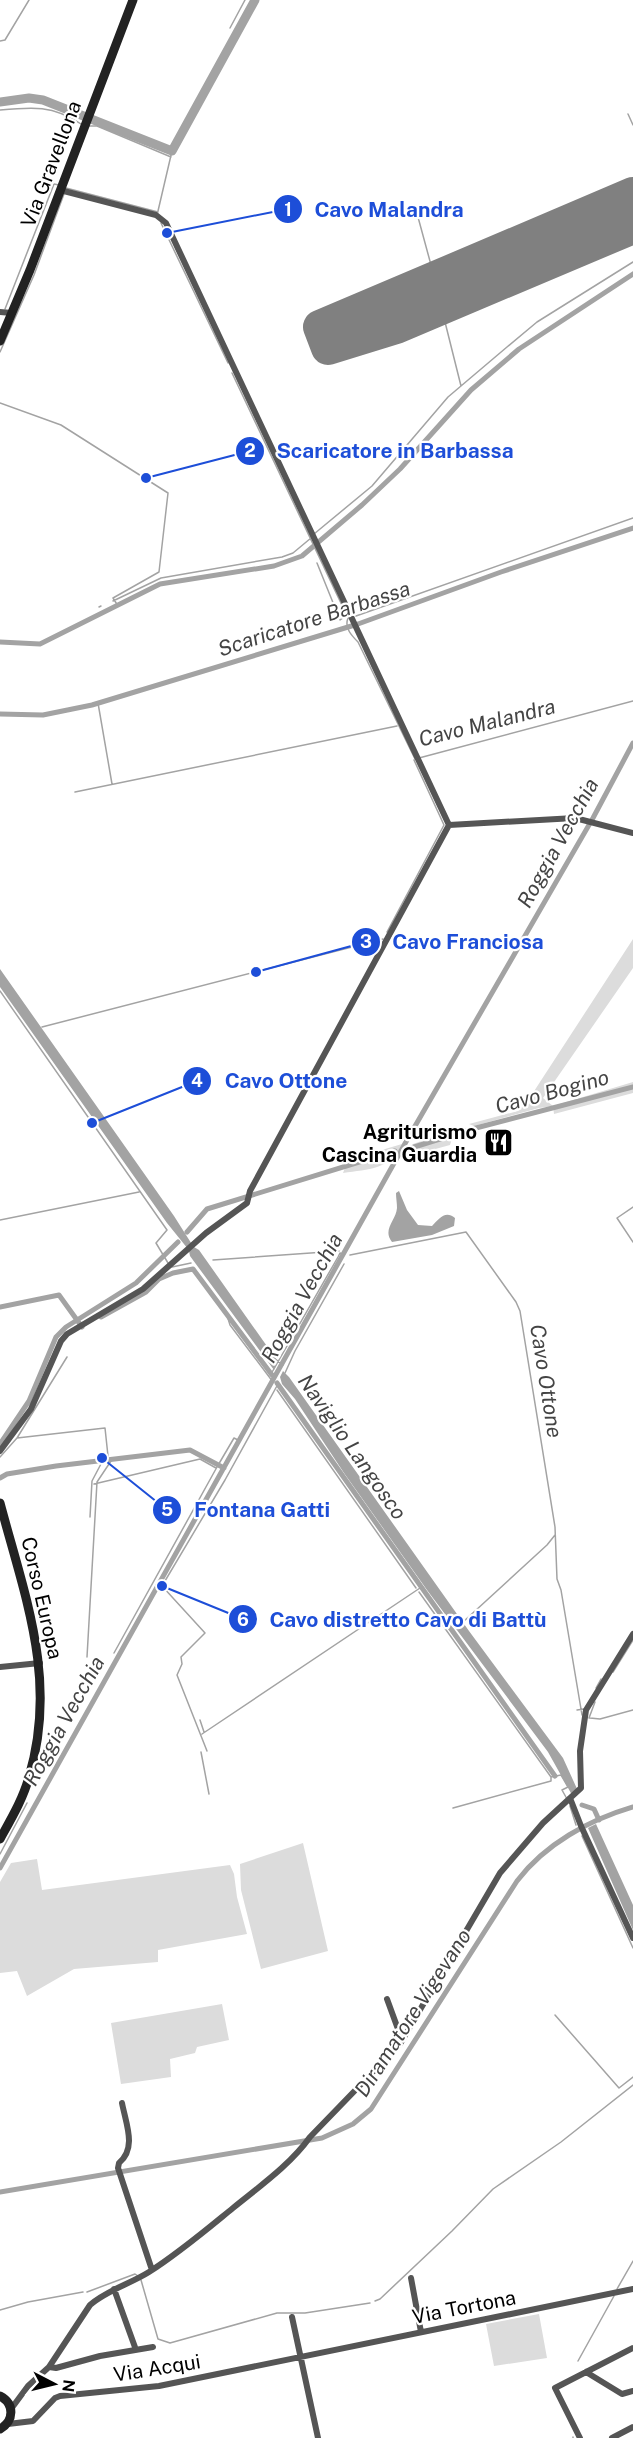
<svg xmlns="http://www.w3.org/2000/svg" width="633" height="2438" font-family="'Public Sans',sans-serif">
	<style>
		.green { fill: #dcdcdc }
		.water { fill: #a3a3a3 }
		.lines { fill: none; stroke-linecap: round; stroke-linejoin: round }
		.stream { stroke: #a3a3a3; stroke-width: 1.5 }
		.canal { stroke: #a3a3a3; stroke-width: 5 }
		.river { stroke: #a3a3a3; stroke-width: 9 }
		.runway { stroke: #808080; stroke-width: 34 }
		.minor { stroke: #555; stroke-width: 6 }
		.secondary { stroke: #222; stroke-width: 9 }
		.labels { text-anchor: middle; stroke-width: 4.5; stroke-linejoin: round; paint-order: stroke }
		.street-label { font-size: 20px; fill: #000; stroke: #fff }
		.poi-label { font-size: 20px; font-weight: bold; fill: #000; stroke: #fff; text-anchor: end }
		.water-label { font-size: 21px; font-style: italic; fill: #444; stroke: #fff }
		.leader { fill: none; stroke: #1d4ed8; stroke-width: 2 }
		.callout-dot { fill: #1d4ed8; stroke: #fff; stroke-width: 2 }
		.mark-label { font-size: 18px; text-anchor: middle; font-weight: bold; fill: #fff }
		.callout-label { font-size: 21px; text-anchor: middle; font-weight: bold; fill: #1d4ed8; stroke: #fff; stroke-width: 4.5; stroke-linejoin: round; paint-order: stroke }
	</style>
	<rect width="100%" height="100%" fill="#fff"/>
	<path class="green" d="M633,939V968L543,1098L553,1106L633,1082V1093L554,1114L553,1106L539,1108L474,1126L469,1124L518,1111L527,1102Z
		M455,1129L450,1145L406,1157L413,1144Z
		M402,1144C390,1170 369,1169 343,1173L348,1160Z
		M303,1843L328,1951L261,1969L241,1890L240,1864Z
		M37,1859L42,1890L230,1865L234,1874L237,1897L247,1934L158,1950V1962L74,1969L27,1996L17,1971L0,1973V1882L11,1863Z
		M222,2004L229,2040L197,2047L195,2053L170,2059L171,2077L121,2084L111,2023Z
		M539,2314L547,2358L494,2366L486,2324Z"/>
	<path class="water" d="M0,969L174,1216L193,1246L188,1249L167,1223L0,987Z
		M399,1191L407,1210L418,1225L432,1226C439,1219 445,1210 455,1218L454,1226L432,1235L392,1242C382,1229 396,1221 397,1208C397,1203 396,1198 396,1193Z
		M194,1247L199,1250L276,1359L277,1364L274,1370L190,1256L189,1251Z
		M283,1371L289,1377L469,1631L563,1758L578,1791L572,1795L548,1752L427,1590L344,1473L295,1399L282,1384L280,1377Z
		M596,1824L633,1905V1930L588,1828Z"/>
	<g class="lines">
		<path class="stream" d="M230,28L245,0
			M0,41L5,40L29,0
			M0,110C32,107 53,105 81,124
			M628,114L633,125
			M89,126H97L171,157
			M66,188L158,212
			M415,206L434,276
			M158,211L172,151
			M161,223L228,363
			M441,306L461,386
			M5,309L54,184L59,185
			M0,352L34,275L64,194
			M232,373L348,618C344,628 352,636 358,642L415,759
			M0,403L61,425L168,493L159,572L113,598L118,606
			M314,534L372,486L448,397L507,347L537,322L633,262
			M317,563L340,620L346,616
			M113,601L161,578L282,557L293,553L311,538
			M99,607L101,606
			M356,616L633,518
			M98,703L112,784
			M419,758L633,701
			M75,792L397,726
			M387,932L444,825L414,760
			M0,991L167,1230L156,1243L168,1263
			M42,1027L383,939
			M633,1207L617,1218L633,1242
			M0,1220L139,1192
			M350,1255L466,1232L516,1302L520,1311L555,1527L557,1579L561,1590L582,1715
			M213,1260L339,1251
			M172,1267L191,1263
			M226,1312L230,1325L273,1382
			M274,1358L283,1365
			M285,1373L295,1351L344,1264
			M271,1374L338,1257L340,1253L344,1255
			M277,1390L416,1588
			M17,1438L105,1428L108,1456L102,1458V1462L92,1481L90,1517
			M0,1457L17,1438L67,1357
			M94,1484L200,1459L216,1468
			M419,1592L551,1777
			M463,1622L547,1545L555,1535
			M114,1653L217,1467L234,1438L238,1440
			M87,1657L97,1482L113,1458
			M613,1672L633,1640
			M596,1688L601,1679
			M577,1710L584,1709
			M589,1718L595,1702
			M590,1718L600,1719L633,1710
			M200,1720L204,1732
			M202,1734L420,1588
			M207,1751L177,1675L182,1664L181,1657L205,1633L162,1586L225,1480L278,1384
			M201,1752L209,1794
			M567,1799L562,1790L568,1787
			M570,1806L576,1825
			M453,1808L551,1781V1777L561,1775L568,1787L570,1786
			M582,1836L633,1948
			M0,1854L27,1803
			M0,1866H1
			M555,2015L619,2088L633,2077
			M141,2280L158,2339L170,2343L277,2313H305L370,2303
			M617,2289L633,2261
			M87,2292L135,2274L138,2276
			M375,2301L380,2299L452,2231L493,2189L561,2142L633,2085
			M0,2310L28,2302L83,2292
			M578,2361L614,2296
			M573,2438V2437"/>
		<path class="canal" d="M0,642L40,644L160,584L274,566L302,556L362,505L400,469L471,390L519,349L633,274
			M0,714L43,715L92,705L358,624L501,572L633,528
			M411,1148L472,1129L633,1087
			M187,1232L207,1209L395,1151
			M0,1307L59,1295L82,1327
			M101,1317L146,1292L159,1279L173,1273L193,1269L272,1375
			M277,1383L555,1776
			M0,1444L29,1401L56,1337L66,1327L136,1283L178,1242
			M0,1478L7,1474L56,1466L190,1450L224,1468
			M582,1805L594,1809L599,1820
			M0,1868L407,1140L593,818L633,743
			M0,2192L322,2138L353,2124L371,2109L517,1881C545,1844 589,1820 633,1807"/>
		<path class="river" d="M0,102L29,98L43,100L172,151L255,0"/>
		<path class="runway" d="M633,194L320,327L328,348L396,327L633,227"/>
		<path class="minor" d="M60,190L156,215L166,223L449,825L575,818L633,833
			M0,312L12,313
			M0,1451L31,1409L61,1341L67,1334L143,1289L206,1233L247,1203L250,1191L449,825
			M0,1667L40,1663
			M570,1798L581,1826L633,1938
			M387,1999L402,2040
			M122,2103C126,2124 137,2148 119,2163L118,2168L152,2270
			M411,2278L421,2332
			M114,2289L136,2350
			M292,2317L318,2438
			M49,2367L56,2368L100,2356L153,2347
			M586,2372L622,2394L633,2391
			M11,2409L28,2386L49,2367L90,2305C107,2290 130,2284 149,2272C179,2253 206,2230 233,2208C260,2186 290,2165 310,2137L400,2044L500,1873L543,1823L581,1788L580,1751L586,1710L633,1634
			M8,2424L33,2421L55,2398L60,2396L159,2386L633,2289
			M580,2438L555,2388L633,2348
			M612,2438L633,2427"/>
		<path class="secondary" d="M0,341L30,270L133,0
			M0,1503C25,1597 58,1680 29,1777C23,1799 11,1819 0,1839
			M0,2396C15,2404 14,2421 0,2429"/>
	</g>
	<defs>
		<symbol id="restaurant-square" viewBox="-11 -11 22 22"><rect x="-9" y="-9" width="18" height="18" rx="4" fill="#000" stroke="#fff"/><path d="M-5-6h1v4h1v-4h1v4h1v-4h1v5L-1.5 .5V6h-2V.5L-5-1ZM5-6V6H3V1.5H1.5Q1.5-4 5-6Z" fill="#fff"/></symbol>
	</defs>
	<g fill-rule="evenodd">
		<use href="#restaurant-square" x="482" y="1126" width="33" height="33"/>
	</g>
	<g class="labels">
		<g class="street-label">
			<text transform="translate(51 164) rotate(-69)" y="7">Via Gravellona</text>
			<text transform="translate(42 1598) rotate(77)" y="7">Corso Europa</text>
			<text transform="translate(464 2307) rotate(-11)" y="7">Via Tortona</text>
			<text transform="translate(157 2368) rotate(-9)" y="7">Via Acqui</text>
		</g>
		<g class="poi-label">
			<text x="477" y="1139">Agriturismo<tspan x="477" dy="23">Cascina Guardia</tspan></text>
		</g>
		<g class="water-label">
			<text transform="translate(314 619) rotate(-18)" y="7">Scaricatore Barbassa</text>
			<text transform="translate(487 723) rotate(-14)" y="7">Cavo Malandra</text>
			<text transform="translate(558 843) rotate(-61)" y="7">Roggia Vecchia</text>
			<text transform="translate(552 1092) rotate(-15)" y="7">Cavo Bogino</text>
			<text transform="translate(302 1298) rotate(-61)" y="7">Roggia Vecchia</text>
			<text transform="translate(546 1381) rotate(81)" y="7">Cavo Ottone</text>
			<text transform="translate(352 1447) rotate(55)" y="7">Naviglio Langosco</text>
			<text transform="translate(64 1721) rotate(-61)" y="7">Roggia Vecchia</text>
			<text transform="translate(413 2013) rotate(-57)" y="7">Diramatore Vigevano</text>
		</g>
	</g>
	<path class="leader" d="M167 233L288 209M146 478L250 451M256 972L366 942M92 1123L197 1081M102 1458L167 1510M162 1586L243 1619"/>
	<g class="callout-dot">
		<circle cx="167" cy="233" r="6"/>
		<circle cx="146" cy="478" r="6"/>
		<circle cx="256" cy="972" r="6"/>
		<circle cx="92" cy="1123" r="6"/>
		<circle cx="102" cy="1458" r="6"/>
		<circle cx="162" cy="1586" r="6"/>
		<circle cx="288" cy="209" r="15"/>
		<circle cx="250" cy="451" r="15"/>
		<circle cx="366" cy="942" r="15"/>
		<circle cx="197" cy="1081" r="15"/>
		<circle cx="167" cy="1510" r="15"/>
		<circle cx="243" cy="1619" r="15"/>
	</g>
	<g class="mark-label">
		<text x="288" y="216">1</text>
		<text x="250" y="457">2</text>
		<text x="366" y="948">3</text>
		<text x="197" y="1087">4</text>
		<text x="167" y="1516">5</text>
		<text x="243" y="1626">6</text>
	</g>
	<g class="callout-label">
		<text x="389" y="217">Cavo Malandra</text>
		<text x="395" y="458">Scaricatore in Barbassa</text>
		<text x="468" y="949">Cavo Franciosa</text>
		<text x="286" y="1088">Cavo Ottone</text>
		<text x="262" y="1517">Fontana Gatti</text>
		<text x="408" y="1627">Cavo distretto Cavo di Battù</text>
	</g>
	<g transform="translate(54 2384) rotate(97)" stroke="#ffffff" stroke-width="4.5" paint-order="stroke">
	<path d="M0-4.5L10 22L0 15L-10 22Z" fill="#000000"/>
	<text y="-9" font-size="16" font-weight="bold" text-anchor="middle" fill="#000000">N</text>
	</g>
</svg>
